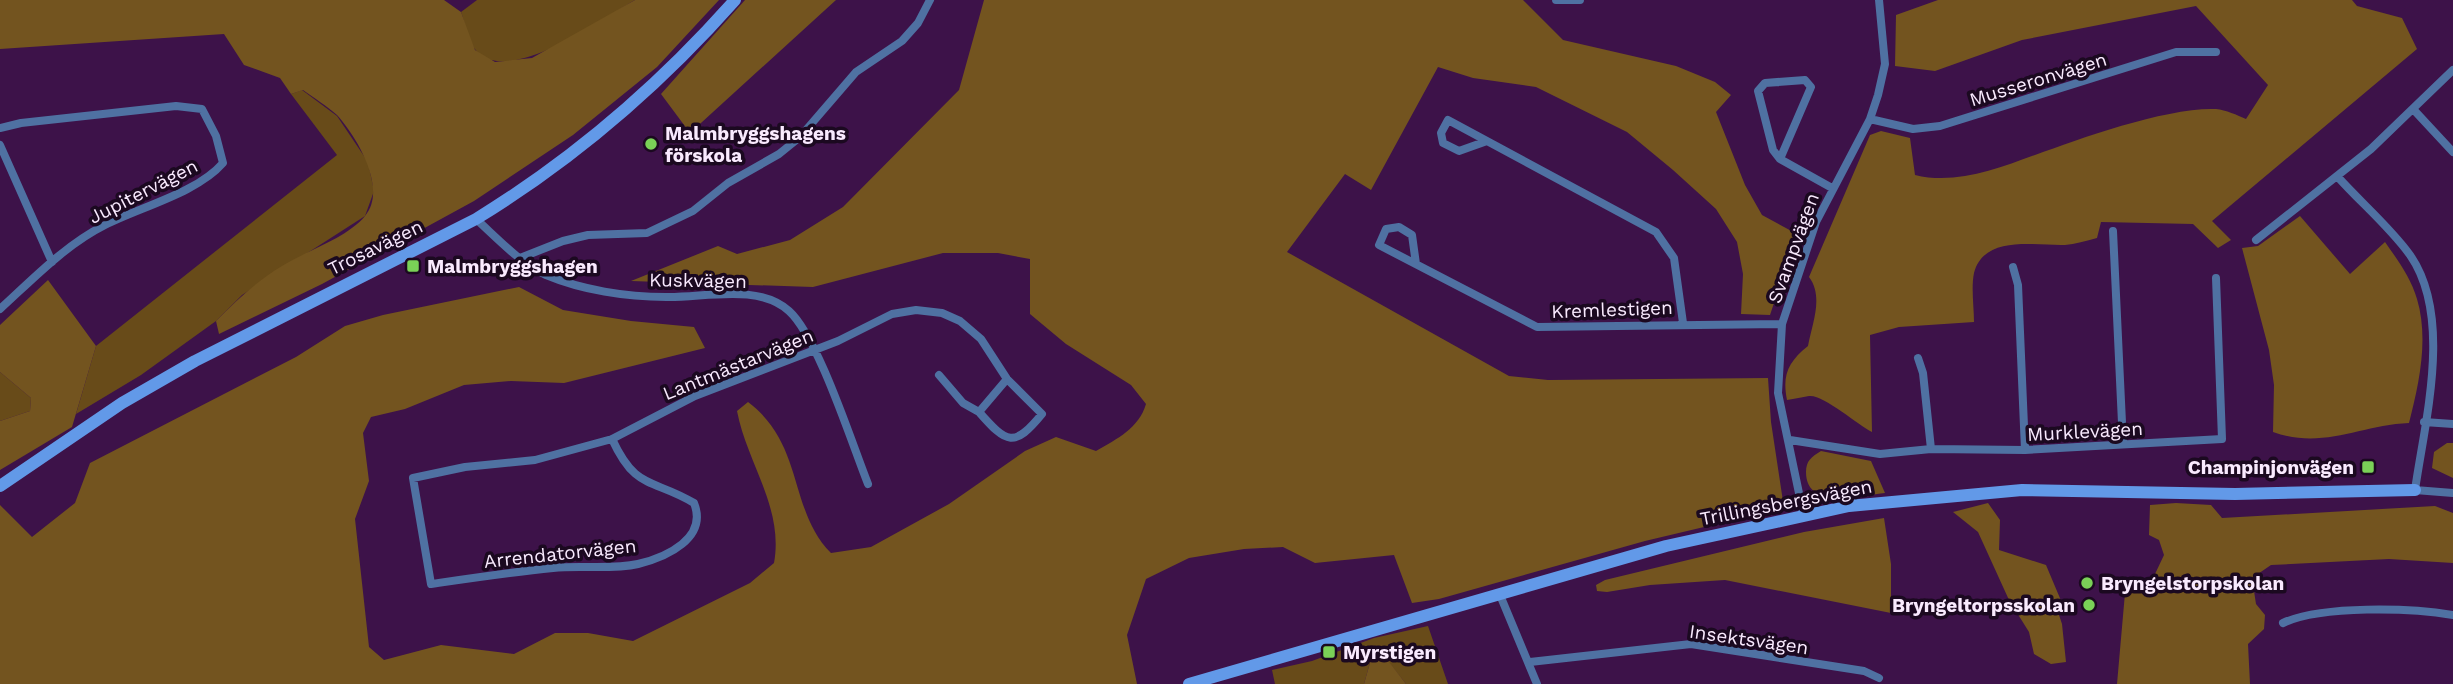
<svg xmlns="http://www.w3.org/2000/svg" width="2453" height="684" font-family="'Work Sans',sans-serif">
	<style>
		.green { fill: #684b19 }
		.forest { fill: #73541f }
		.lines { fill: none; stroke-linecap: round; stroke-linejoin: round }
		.street { stroke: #4f71a2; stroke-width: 8 }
		.secondary { stroke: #6299e8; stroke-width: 12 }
		.poi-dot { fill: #7ad157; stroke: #1b0920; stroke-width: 2.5 }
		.labels { text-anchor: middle; stroke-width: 7; stroke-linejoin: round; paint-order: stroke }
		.street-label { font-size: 19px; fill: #f9eafe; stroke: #1b0920 }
		.poi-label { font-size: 19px; font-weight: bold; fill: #f9eafe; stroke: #1b0920; text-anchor: start }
	</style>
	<rect width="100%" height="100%" fill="#3d1249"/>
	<path class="green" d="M477,0H635C604,18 504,91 474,48C468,39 465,23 461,12Z
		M302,90L337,116L368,162L374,191L365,216L242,295L216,321L141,375L76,414L96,346L337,155L291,94Z
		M0,372L31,398L30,411L0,421Z
		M1428,626L1448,684H1406L1383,655L1371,659L1364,684H1275L1272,670L1312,661L1374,638Z"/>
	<path class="forest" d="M0,0H444L461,12L475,50L495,62L532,58L635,0H719L657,67L573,135L474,201L322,284L219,334L216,321C237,300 257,281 282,266C306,251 347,238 365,216C388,189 357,137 337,115C327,106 314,98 303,90L291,94L280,78L244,65L224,34L0,49Z
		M745,0H836L690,133L661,94Z
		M984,0H1523L1563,40L1676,66L1715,82L1731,95L1716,112L1745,185L1762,215L1797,234L1770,315L1741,314L1743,274L1737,242L1716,209L1673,170L1627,132L1536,87L1473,78L1438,67L1371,190L1345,174L1287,252L1509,376L1548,380L1768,378L1771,422L1784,508L1645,541L1439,599L1412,603L1394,555L1315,563L1283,547L1244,549L1189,558L1146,579L1127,635L1137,684H0V505L32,537L75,503L90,463L296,357L345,326L383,315L519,287L563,310L631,321L694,327L705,348L564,383L511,381L464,385L405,409L371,417L363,433L369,481L355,519L369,647L384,660L441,645L514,654L555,633H588L633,641L750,583L774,563C784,508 747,463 737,411L748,402C805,445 788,510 831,553L871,547L949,504L1025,451L1056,437L1096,451C1117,439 1139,428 1146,404L1131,385L1066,344L1030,314V259L998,253H943L813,287L631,281L718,246L737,254L790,240L843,207L959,90Z
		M1938,0H2352L2357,6L2402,18L2417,49L2212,221L2231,240L2218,248L2193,224L2101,222L2097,238C2086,241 2075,244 2065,245C2036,246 1984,234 1974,273C1971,288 1974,307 1974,322L1899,327L1870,335L1872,432C1858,425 1823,394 1809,396C1802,397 1795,399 1787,400C1782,375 1788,362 1808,346C1812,324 1824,297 1809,277L1870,135L1881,131L1910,138L1915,175C1955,185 1997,169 2035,155C2081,138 2168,107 2216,109C2226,110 2237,115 2246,119L2268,85L2196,6L2022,40L1935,71L1895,66L1896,15Z
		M2300,216L2350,274L2385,242C2397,259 2411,278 2417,299C2429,339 2419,384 2409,423C2360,425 2323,450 2273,432L2274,385L2269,350L2242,248L2258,246Z
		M48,280L96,346L72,427L0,470V421L30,411L31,398L0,372V325Z
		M2447,443H2453V478L2432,468L2434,452Z
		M1821,451L1871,461L1885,493C1861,495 1806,511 1806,472C1806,461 1811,457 1821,451Z
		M1988,503L2000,520L1999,550L2046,565L2062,603L2058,612L2062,624L2066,662L2051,664L2034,654L2029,632L2009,600L1978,532L1953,512Z
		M2176,503L2211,505L2222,518L2435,506L2453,513V563L2389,559L2271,565L2252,578L2256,604L2265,615L2264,629L2248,644L2250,684H2117L2125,593L2155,574L2164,555L2159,540L2149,535L2150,505Z
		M1884,518L1891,564V613L1725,580L1650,585L1607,592L1597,591L1596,585L1605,580L1804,532Z
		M1383,654L1406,684H1364L1371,659Z"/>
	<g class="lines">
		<path class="street" d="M1556,0H1580
			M2413,109L2453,152
			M1870,119L1913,129L1940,126L2176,52H2216
			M0,128L21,123L176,106L202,109L216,136L223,163C197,193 140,207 105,225C65,245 32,280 0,309
			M1487,141L1459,151L1443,143L1441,133L1448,120L1656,232L1674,258L1683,323
			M0,145L52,262
			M1780,159L1811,87L1805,80L1765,83L1758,91L1773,150L1780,159L1832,188
			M2337,176C2360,202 2390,227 2410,255C2453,317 2425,420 2415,490L2453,493
			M476,219C497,238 520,263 546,275C582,290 626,297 666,297C704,298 758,283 789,311C818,337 852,444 868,484
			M2113,231L2123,444
			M2256,240L2371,149L2453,70
			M520,258L563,241L588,235L647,233L693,211L728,183L779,154L800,137L856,72L902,41L918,23L930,0
			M1416,264L1412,235L1399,227L1386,229L1379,245L1537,327L1782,324
			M2013,267L2018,285L2025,450
			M1918,358L1923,373L1931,449
			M939,375L963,403L979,412
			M2424,422L2453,424
			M612,439C636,491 652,478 694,503C708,538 667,557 638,564C611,570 581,565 553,568C512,572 472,578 431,584L413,478L465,467L535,460L612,439L695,396L838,341L892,314L916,310L942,313L960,321L981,339L1007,379L1042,414C1014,448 1007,444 979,412L1007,379
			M1790,440L1880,454L1931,449L2025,450L2222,439L2216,278
			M1804,517L1778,393L1782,324L1816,222L1870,119L1878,95L1885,64L1879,0
			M1500,595L1537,684
			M2283,623C2322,605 2411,608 2453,615
			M1530,662L1691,644L1864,671L1879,678"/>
		<path class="secondary" d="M0,486L122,403L195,361L476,219C574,159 659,86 735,0
			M1189,684L1666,546L1849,506L2022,490L2235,494L2415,490"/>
	</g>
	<g class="poi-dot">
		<circle cx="651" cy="144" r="7"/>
		<rect x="406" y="259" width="14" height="14" rx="3.5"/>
		<rect x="2361" y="460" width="14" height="14" rx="3.5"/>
		<circle cx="2087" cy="583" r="7"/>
		<circle cx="2089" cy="605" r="7"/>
		<rect x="1322" y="645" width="14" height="14" rx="3.5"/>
	</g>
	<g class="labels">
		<g class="street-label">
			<text transform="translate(2038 79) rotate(-17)" y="7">Musseronvägen</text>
			<text transform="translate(143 191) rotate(-27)" y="7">Jupitervägen</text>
			<text transform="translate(375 247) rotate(-26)" y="7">Trosavägen</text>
			<text transform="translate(1793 248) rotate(-70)" y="7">Svampvägen</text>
			<text transform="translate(698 280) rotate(1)" y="7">Kuskvägen</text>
			<text transform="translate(1612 309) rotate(-2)" y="7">Kremlestigen</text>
			<text transform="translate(738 364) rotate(-22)" y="7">Lantmästarvägen</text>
			<text transform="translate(2085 431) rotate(-3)" y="7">Murklevägen</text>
			<text transform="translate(1786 502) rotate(-11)" y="7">Trillingsbergsvägen</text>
			<text transform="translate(560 553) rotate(-6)" y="7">Arrendatorvägen</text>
			<text transform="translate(1749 639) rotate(8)" y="7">Insektsvägen</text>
		</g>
		<g class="poi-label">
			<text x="665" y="140">Malmbryggshagens<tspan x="665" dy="22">förskola</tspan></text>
			<text x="427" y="273">Malmbryggshagen</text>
			<text x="2354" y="474" text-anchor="end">Champinjonvägen</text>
			<text x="2101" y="590">Bryngelstorpskolan</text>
			<text x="2075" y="612" text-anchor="end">Bryngeltorpsskolan</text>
			<text x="1343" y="659">Myrstigen</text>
		</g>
	</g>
</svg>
